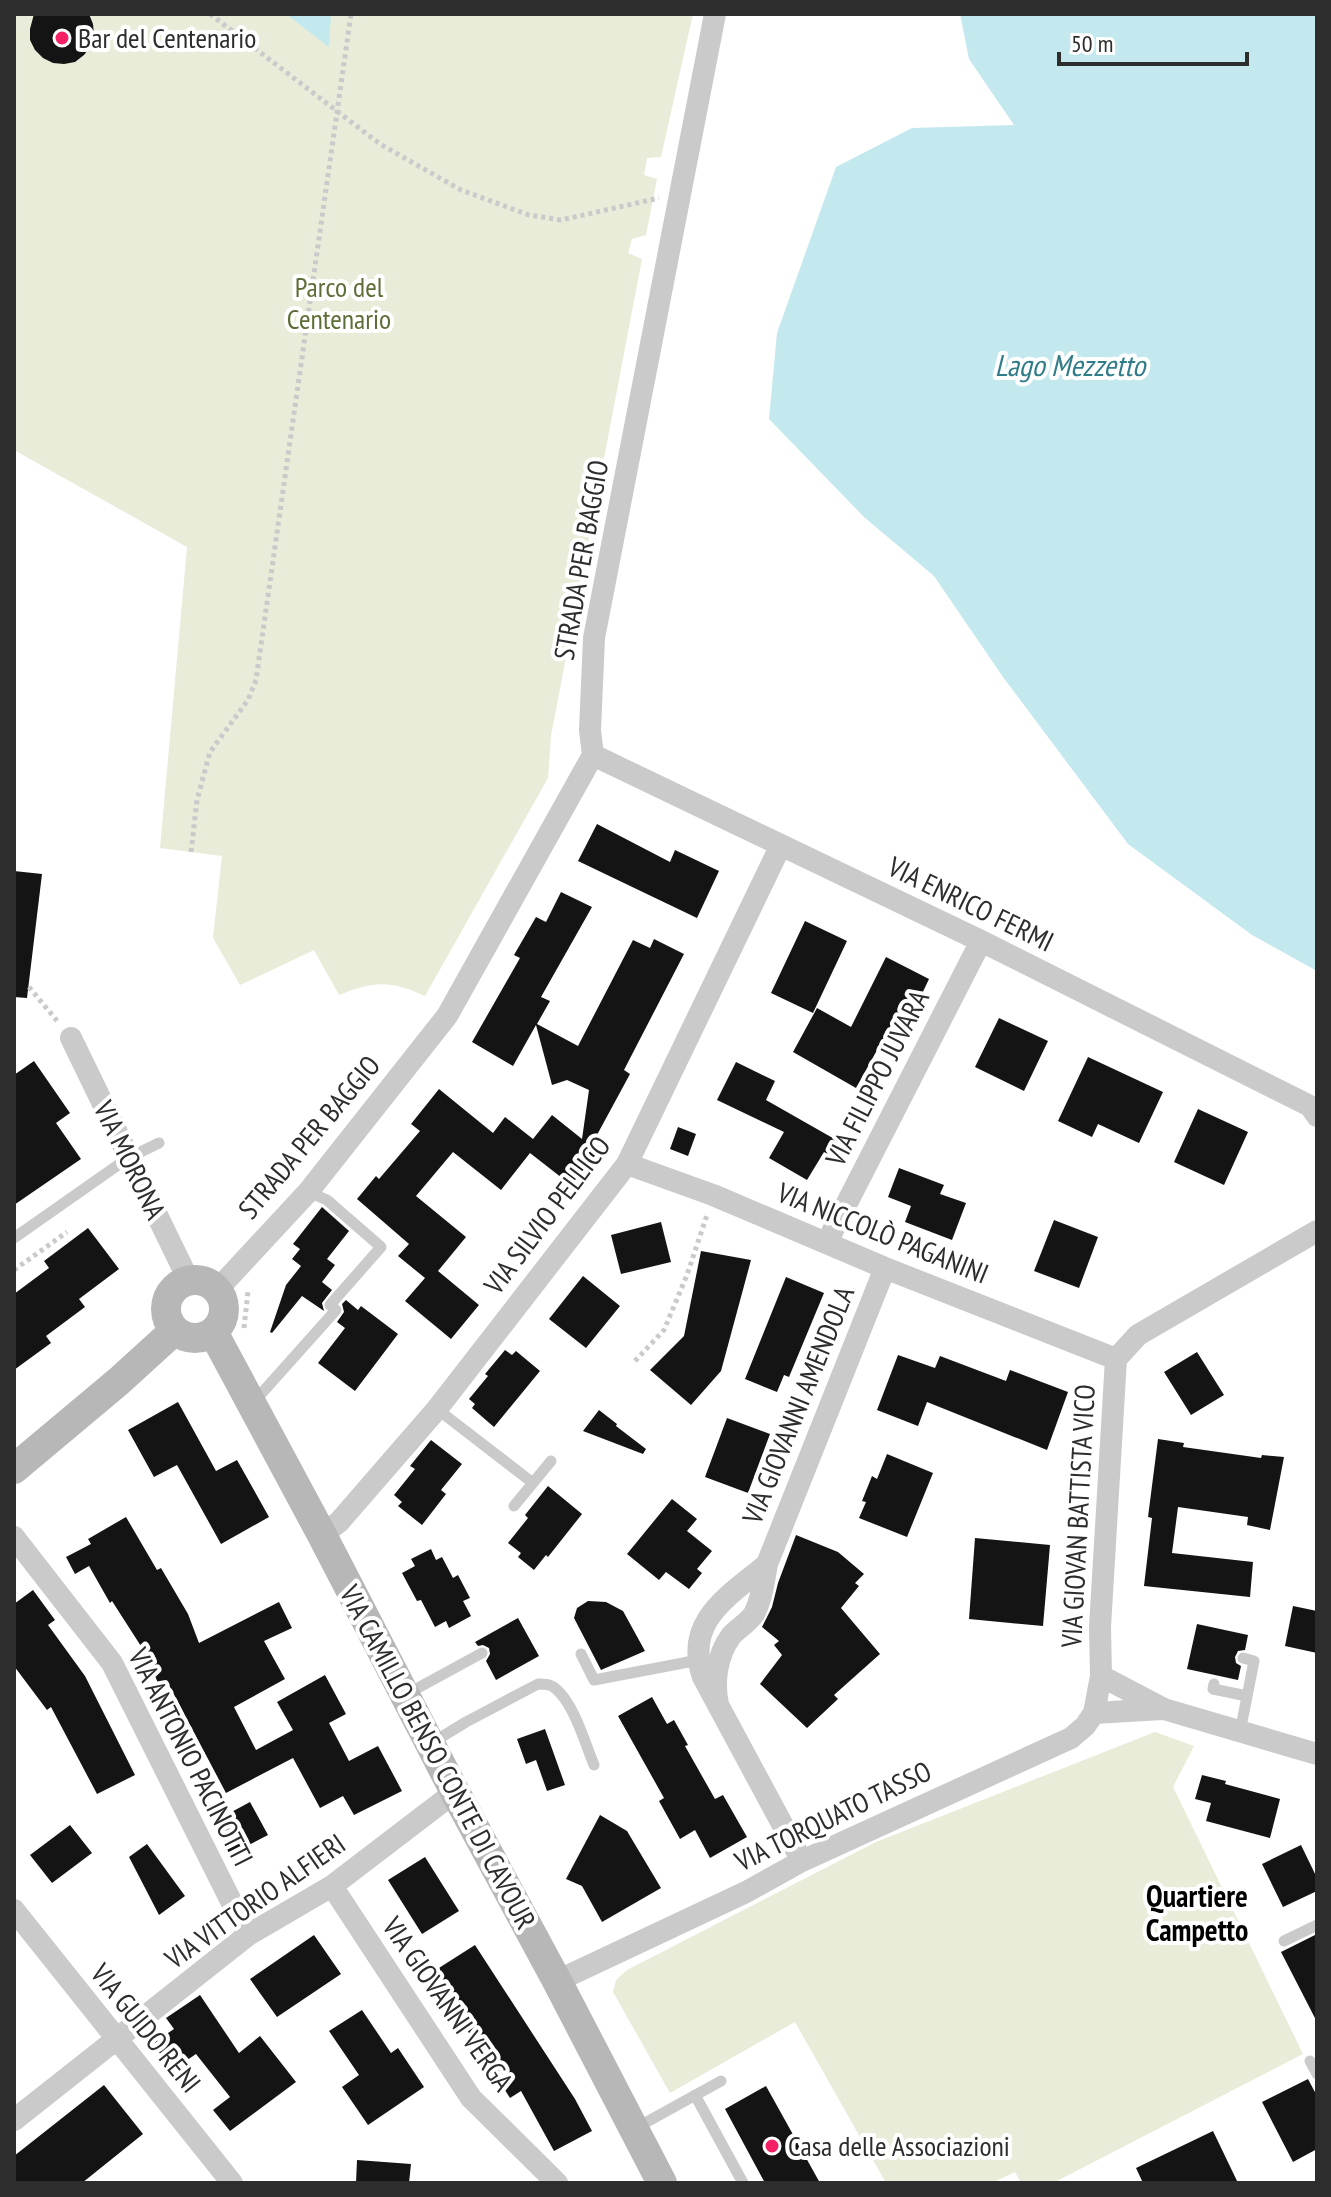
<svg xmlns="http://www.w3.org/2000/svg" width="1331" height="2197" font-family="'PT Sans Narrow',sans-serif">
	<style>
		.green { fill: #e8ecd9 }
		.water { fill: #c3e8ee }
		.building { fill: #141414 }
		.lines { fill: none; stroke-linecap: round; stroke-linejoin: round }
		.path { stroke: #cacaca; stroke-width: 5; stroke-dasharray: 4 4; stroke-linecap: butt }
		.service { stroke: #cacaca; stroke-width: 11 }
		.minor { stroke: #cacaca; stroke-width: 22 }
		.secondary { stroke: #b7b7b7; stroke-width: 30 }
		.poi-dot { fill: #f41f64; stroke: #fff; stroke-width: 3 }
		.labels { text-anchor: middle; stroke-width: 8; stroke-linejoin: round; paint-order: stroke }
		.poi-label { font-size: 28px; fill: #2d2d2d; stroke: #fff; text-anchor: start }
		.park-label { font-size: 28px; fill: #5d6d37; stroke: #fff }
		.street-label { font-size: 28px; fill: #2d2d2d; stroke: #fff }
		.water-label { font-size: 30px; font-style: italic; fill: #307d89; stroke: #fff }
		.neighbourhood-label { font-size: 30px; font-weight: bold; fill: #000; stroke: #fff }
	</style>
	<rect width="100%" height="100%" fill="#fff"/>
	<path class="green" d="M14,14H693L661,157L647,158L644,175L657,179L646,235L632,239L628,253L642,259L551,736L548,778L425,996C390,980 375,981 339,995L314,950L240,985L213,938L222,856L160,848L187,547L14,450Z
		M1155,1732L1194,1746L1173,1787L1303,2054L1053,2183H1021L1015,2172L992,2183H886L795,2022L670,2093L613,1992L616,1980L627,1970L876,1842Z"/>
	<path class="water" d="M286,14H331L329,47Z
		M960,14H1317V971L1252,935L1128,844L1003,677L934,576L864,517L769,419L777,333L836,167L912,128L1014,125L969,59Z"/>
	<path class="building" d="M34,14H89L93,24L94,35L91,46L84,55L75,62L64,64L53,63L43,58L35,50L30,40V29Z
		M597,824L670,862L675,850L719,871L697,918L578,861Z
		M14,871L42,874L27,998L14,997Z
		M561,892L592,907L541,997L550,1001L537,1024L578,1046L633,940L650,948L654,939L684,954L624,1070L630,1074L591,1146L598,1152L571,1185L530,1153L501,1190L453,1152L416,1196L466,1237L438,1271L479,1305L451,1339L405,1301L425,1278L398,1256L409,1244L357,1199L376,1176L379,1179L420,1131L411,1124L439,1089L493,1133L505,1117L533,1139L552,1115L582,1139L589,1090L567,1080L552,1085L536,1025L513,1066L472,1042L520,958L514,955L536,917L546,922Z
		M805,921L847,941L813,1013L771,993Z
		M886,957L929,979L920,998L914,995L910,1004L906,1001L898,1017L896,1016L856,1088L793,1052L817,1008L851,1027Z
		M999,1018L1048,1041L1024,1091L975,1067Z
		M1088,1057L1163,1092L1139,1143L1098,1124L1092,1137L1058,1121Z
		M34,1061L70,1113L56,1123L81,1159L14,1205V1075Z
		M736,1062L775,1081L766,1100L838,1141L830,1155L824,1152L807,1180L769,1158L784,1132L717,1100Z
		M1198,1109L1248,1132L1224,1185L1174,1162Z
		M678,1127L696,1134L688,1156L670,1149Z
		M899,1168L944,1185L940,1194L966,1203L952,1240L905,1222L911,1206L888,1197Z
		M322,1207L349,1231L327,1259L335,1265L322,1282L332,1290L322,1303L324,1311L302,1296L272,1333L270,1332L286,1285L301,1266L292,1259L300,1249L293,1244Z
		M1054,1220L1098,1237L1079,1288L1034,1271Z
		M661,1222L671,1262L621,1274L611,1235Z
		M88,1228L119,1269L79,1299L85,1307L46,1336L51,1343L14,1370V1294L49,1268L44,1261Z
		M701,1251L751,1260L721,1371L691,1405L650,1370L684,1336Z
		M583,1276L620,1306L586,1348L549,1319Z
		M786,1277L824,1293L789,1377L784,1375L777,1392L745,1379Z
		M346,1300L358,1310L361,1306L398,1334L355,1391L318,1363L345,1328L337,1322L344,1312L342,1304Z
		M505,1350L512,1355L516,1351L540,1371L494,1427L472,1408L475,1404L469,1399L488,1376L485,1374Z
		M1197,1352L1224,1395L1191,1415L1164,1372Z
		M898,1355L935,1368L940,1356L1006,1381L1010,1370L1068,1392L1047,1450L927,1402L918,1426L877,1410Z
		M178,1402L216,1471L237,1460L269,1517L221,1544L177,1465L154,1477L128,1430Z
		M599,1410L617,1424L616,1426L646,1449L643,1454L583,1431Z
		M727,1418L770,1434L748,1493L705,1477Z
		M1158,1439L1184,1443L1183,1447L1261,1458L1262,1455L1284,1457L1270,1530L1247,1525L1248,1517L1178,1507L1172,1553L1253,1562L1250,1597L1144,1586L1152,1518L1148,1517Z
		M431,1440L462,1464L441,1490L446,1494L422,1525L398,1506L402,1502L394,1495L415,1469L410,1466Z
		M887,1454L933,1473L907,1537L859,1518L866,1502L862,1501L872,1476L877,1479Z
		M548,1486L582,1514L548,1557L546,1555L534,1570L518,1557L521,1553L508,1543L528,1518L525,1515Z
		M672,1499L697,1519L687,1531L712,1551L697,1569L702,1573L689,1589L666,1572L659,1580L627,1554Z
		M126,1517L157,1570L161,1568L188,1614L199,1643L279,1602L292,1628L264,1641L285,1679L234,1707L256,1750L293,1730L277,1702L325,1675L346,1714L329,1723L349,1761L378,1746L402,1791L354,1815L343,1796L320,1808L293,1758L226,1793L169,1685L160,1688L146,1654L112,1601L110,1603L89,1566L75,1574L66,1557L91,1544L88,1539Z
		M796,1535L838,1552L864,1574L855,1583L859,1586L841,1608L880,1654L834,1695L838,1699L807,1728L760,1684L782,1655L774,1645L779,1641L762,1627L772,1607L778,1583Z
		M975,1538L1050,1545L1043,1626L969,1619Z
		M431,1549L436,1560L442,1557L453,1578L458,1575L470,1598L463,1601L471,1616L449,1628L446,1621L435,1627L421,1600L417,1601L402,1573L415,1566L411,1559Z
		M33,1590L55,1620L48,1625L85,1676L135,1775L97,1794L51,1707L47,1710L14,1666V1604Z
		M588,1601L606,1602L623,1611L645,1651L601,1670L574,1618L577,1608Z
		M1293,1606L1317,1611V1653L1285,1646Z
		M518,1618L539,1656L496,1680L486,1661L490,1654L489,1648L483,1645L478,1646L475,1642Z
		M1197,1624L1248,1635L1245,1650L1238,1651L1235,1657L1236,1663L1241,1666L1238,1680L1187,1669Z
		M652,1697L667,1724L674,1720L688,1745L685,1746L715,1799L723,1795L747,1837L710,1858L695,1830L680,1839L659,1801L664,1798L618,1716Z
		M545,1729L565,1785L547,1791L536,1760L526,1764L517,1739Z
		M1202,1775L1226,1781L1225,1784L1280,1799L1270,1838L1206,1821L1211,1803L1195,1799Z
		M250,1802L268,1835L230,1855L213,1822Z
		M600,1815L627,1831L661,1888L602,1922L582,1886L566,1879Z
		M70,1825L92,1853L52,1883L30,1855Z
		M147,1844L185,1896L159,1915L129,1857Z
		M1301,1845L1317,1878V1891L1283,1907L1262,1864Z
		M425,1857L459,1911L422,1934L388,1880Z
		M1317,1934V2022L1281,1952Z
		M314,1935L341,1974L277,2017L250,1979Z
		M475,1945L575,2099L592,2131L554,2151L521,2091L510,2098L431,1973Z
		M200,1995L239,2053L260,2036L296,2082L230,2131L213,2110L230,2097L196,2054L171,2071L153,2043L174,2029L166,2018Z
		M362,2010L391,2053L398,2048L424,2087L368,2125L342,2087L359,2075L329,2031Z
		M1308,2079L1317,2096V2149L1293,2162L1262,2102Z
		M104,2085L143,2134L82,2183H14V2156Z
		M766,2086L820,2183H765L725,2109Z
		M1213,2131L1238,2183H1143L1136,2168Z
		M357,2160L411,2164L409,2183H356Z"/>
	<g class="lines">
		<path class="path" d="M210,14L380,144L461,190L529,215L561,220L659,198
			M191,852L197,800L210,752L248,700L256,680L351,14
			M29,987L58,1022
			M14,1270L67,1232
			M244,1328L248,1291
			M635,1361L664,1330L687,1275L707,1215"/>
		<path class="service" d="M14,1238L128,1158L159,1143
			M252,1404L336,1310L330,1305L381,1247L327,1200L308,1192
			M437,1409L533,1483
			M514,1506L551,1461
			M581,1654L594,1680L699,1660
			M1214,1684L1213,1689L1247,1696
			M405,1695L482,1653
			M1240,1732L1254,1661L1243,1658
			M430,1744L466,1722L538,1684C545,1684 551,1684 556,1689C574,1704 585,1743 594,1765
			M1284,1941L1317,1925
			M1310,2061L1317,2074
			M695,2095L743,2183
			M634,2129L721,2081"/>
		<path class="minor" d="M593,755L981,941L1310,1106L1317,1116
			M71,1038L189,1281
			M627,1164L713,1195L885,1268L1116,1359
			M827,1242L981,941
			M217,1290L308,1192L447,1016L593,755L590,730L594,638L715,14
			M322,1535L339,1522L437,1409L627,1164L780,847
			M14,1537L112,1663L248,1935
			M767,1564C731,1595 683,1620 703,1677L802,1861
			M1101,1676L1164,1709L1317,1754
			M718,1704C713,1682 717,1655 731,1636C738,1628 748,1623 754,1614C762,1599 764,1580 767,1564L885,1268
			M1094,1713L1162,1709
			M332,1886L471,2098L557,2183
			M14,1910L232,2183
			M557,1981L746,1892L802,1861L1071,1738L1085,1726L1094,1713L1101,1676L1100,1627L1116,1359L1138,1335L1317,1231
			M14,2120L248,1935L332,1886L455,1792"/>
		<path class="secondary" d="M166 1309a29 29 0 1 1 58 0a29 29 0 1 1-58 0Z
			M213,1332L322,1535L455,1792L557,1981L662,2183
			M14,1469L119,1381L175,1330"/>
	</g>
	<g class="poi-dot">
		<circle cx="62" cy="38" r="8"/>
		<circle cx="772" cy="2146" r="8"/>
	</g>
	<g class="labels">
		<g class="poi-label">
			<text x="78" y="48">Bar del Centenario</text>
			<text x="788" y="2156">Casa delle Associazioni</text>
		</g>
		<g class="park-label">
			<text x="339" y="297">Parco del<tspan x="339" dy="32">Centenario</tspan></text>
		</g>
		<g class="street-label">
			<text transform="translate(581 560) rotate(-80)" y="10">STRADA PER BAGGIO</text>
			<text transform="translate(971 904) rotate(26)" y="10">VIA ENRICO FERMI</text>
			<text transform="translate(877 1078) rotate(-63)" y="10">VIA FILIPPO JUVARA</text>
			<text transform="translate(309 1137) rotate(-50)" y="10">STRADA PER BAGGIO</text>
			<text transform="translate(130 1160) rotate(64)" y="10">VIA MORONA</text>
			<text transform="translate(547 1215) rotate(-53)" y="10">VIA SILVIO PELLICO</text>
			<text transform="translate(883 1233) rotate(22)" y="10">VIA NICCOLÒ PAGANINI</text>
			<text transform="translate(798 1405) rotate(-68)" y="10">VIA GIOVANNI AMENDOLA</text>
			<text transform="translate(1078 1516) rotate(-87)" y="10">VIA GIOVAN BATTISTA VICO</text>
			<text transform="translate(191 1757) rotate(63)" y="10">VIA ANTONIO PACINOTTI</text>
			<text transform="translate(438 1757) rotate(62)" y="10">VIA CAMILLO BENSO CONTE DI CAVOUR</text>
			<text transform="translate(833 1816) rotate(-26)" y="10">VIA TORQUATO TASSO</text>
			<text transform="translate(255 1901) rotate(-35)" y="10">VIA VITTORIO ALFIERI</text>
			<text transform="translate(448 2004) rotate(55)" y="10">VIA GIOVANNI VERGA</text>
			<text transform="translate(146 2028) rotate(51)" y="10">VIA GUIDO RENI</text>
		</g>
		<g class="water-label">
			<text x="1070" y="376">Lago Mezzetto</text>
		</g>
		<g class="neighbourhood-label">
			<text x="1197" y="1907">Quartiere<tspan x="1197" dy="34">Campetto</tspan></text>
		</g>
	</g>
	<rect width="1331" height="2197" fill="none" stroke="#2d2d2d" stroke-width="32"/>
	<path d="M1059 52v12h188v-12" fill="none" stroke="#2d2d2d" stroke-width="4"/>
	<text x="1071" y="52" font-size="24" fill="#2d2d2d" stroke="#ffffff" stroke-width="6" paint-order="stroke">50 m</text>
</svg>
